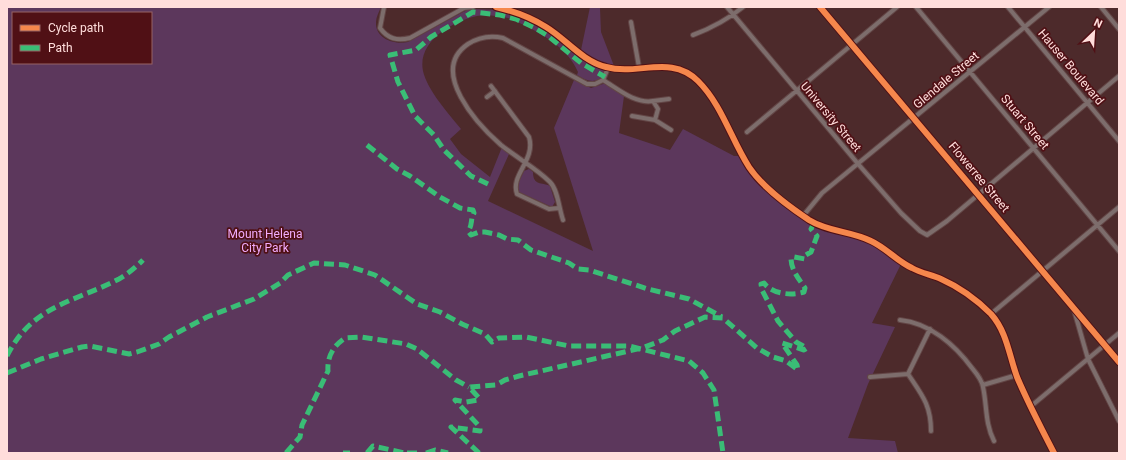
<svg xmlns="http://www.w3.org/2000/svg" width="1126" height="460" font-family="Roboto,sans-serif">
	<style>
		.green { fill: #5c375c; fill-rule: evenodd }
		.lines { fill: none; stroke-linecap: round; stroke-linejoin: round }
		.minor-casing { stroke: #634646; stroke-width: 6 }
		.minor { stroke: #7d6d6c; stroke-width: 4 }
		.quiet { stroke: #3abd76; stroke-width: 5; stroke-dasharray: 10 5; stroke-linecap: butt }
		.cycleway-casing { stroke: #501015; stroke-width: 8 }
		.cycleway { stroke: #f5874c; stroke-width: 6 }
		.labels { text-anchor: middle; stroke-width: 3.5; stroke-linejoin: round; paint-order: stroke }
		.street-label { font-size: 12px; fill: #ffdddb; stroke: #501015 }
		.park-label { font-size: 12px; fill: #f1acfd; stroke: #501015 }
	</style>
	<rect width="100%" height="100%" fill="#4d2a2b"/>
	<path class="green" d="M7,7H381C379,12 376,17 376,22C375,39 395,45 408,42L463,12L470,9L499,10L516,14L534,22L558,38L586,62L604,69V74C596,85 587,81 577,75L578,72C568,49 546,36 524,25C519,23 513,19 508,18C499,16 486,14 477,16C453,21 417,41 423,71C427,90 449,114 461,129L450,139L461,154L490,177L502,147L509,154L488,201L593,251L554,128L574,80L591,88L606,83L624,96L619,133L670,150L683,129L734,156H740L748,169L759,183L806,220L869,242L901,264L872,323L895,327L868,384L848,438L895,441L898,453H7ZM13,13H151V63H13Z
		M590,7L600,8L601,32L614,66C601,65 591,59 581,50Z
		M529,169L533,172C533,186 542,182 550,186L555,202L552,207L519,192L517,186L524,171Z"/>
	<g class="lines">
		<defs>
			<path id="minor" d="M384,7L380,28C388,39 397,41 410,38L464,8L473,7
				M496,7C513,11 530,17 546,27C566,39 582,61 606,67C638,76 671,54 698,81C722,105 731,139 749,167C763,188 788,206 809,220C828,232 851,231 871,241C886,248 897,261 912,268C921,273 932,275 941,279C959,287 977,300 991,314C1007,332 1009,355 1017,377C1028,403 1041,428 1054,453
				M727,7L859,165L901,213L920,231L927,235L947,221L1119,76
				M820,7L1119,362
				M916,7L1119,251
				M1008,7L1119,141
				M1101,7L1119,29
				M631,22L639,67
				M693,35C712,28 727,20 743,7
				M603,80C618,89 635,104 653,101L658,109L655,120
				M491,86L529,137C536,160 510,175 517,194L549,209L559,208
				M487,97L495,91
				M653,101L669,99
				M632,116L655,120L671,130
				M747,132L897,7
				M803,216L822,193L1049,7
				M563,220C559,209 558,190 550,182C536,168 517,158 501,145C478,125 428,71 468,44C479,37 490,35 503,38L587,84H595L603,80L608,68
				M1074,310L1088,359L1119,421
				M991,314L1119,207
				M900,320C930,323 955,345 972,368C977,374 982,380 983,387C987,405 985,424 994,441
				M908,374L930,329
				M870,377L908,374C922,395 931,405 931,431
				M983,385L1017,375
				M1030,407L1119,333"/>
		</defs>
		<use href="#minor" class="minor-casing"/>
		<use href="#minor" class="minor"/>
		<path class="quiet" d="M367,145L397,169L410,176L440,197L460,208L473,210L474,213C470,219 473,225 468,231L471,235L479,232H485L499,235L507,239L518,240L531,250L569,263L578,269L589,270L648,289L689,299L722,317
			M488,184L471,176L444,150L434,135L415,116L398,82L390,55L416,50L431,37L473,12L500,15L516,19L535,28L548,36L581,63L605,77
			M7,356C32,305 75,302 119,279C128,274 136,267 143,260
			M7,373L41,359L82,347L90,346L129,354L137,352L159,344L169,337L207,317L254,299L280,283L288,275L314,263L345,265L375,275L417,304L440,312L462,324L485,334L492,342L499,338L526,337L569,346H629L689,361L703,373L714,390L723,453
			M286,453L300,437L302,425L328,371C327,357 333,346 345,338L361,337L406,344L417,349L456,380L469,387
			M343,453H350
			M367,453L373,446L405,453
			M407,453H417
			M426,453L435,450L448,453
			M479,453L451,427L480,431V427L455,400L466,402L478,400L479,398L469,387L496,385L505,380L519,376L642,348L663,340L675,331L705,317L723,318L757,348L773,357L786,361L798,370L797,365L782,343L804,350L807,348L796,342L778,321L762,290L761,284L764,283C772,294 791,296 804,292L805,288C799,279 791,270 791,258L794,257L805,259L806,255L811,252L817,236L811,229L814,223"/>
		<defs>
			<path id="cycleway" d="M496,7C513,11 530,17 546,27C566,39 582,61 606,67C638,76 671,54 698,81C722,105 731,139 749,167C763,188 788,206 809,220C828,232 851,231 871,241C886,248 897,261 912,268C921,273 932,275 941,279C959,287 977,300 991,314C1007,332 1009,355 1017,377C1028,403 1041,428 1054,453
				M820,7L1119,362"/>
		</defs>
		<use href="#cycleway" class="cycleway-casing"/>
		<use href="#cycleway" class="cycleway"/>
	</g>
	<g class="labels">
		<g class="street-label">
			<text transform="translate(1071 67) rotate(50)" y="4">Hauser Boulevard</text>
			<text transform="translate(946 80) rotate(-40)" y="4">Glendale Street</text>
			<text transform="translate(831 117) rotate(50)" y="4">University Street</text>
			<text transform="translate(1025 122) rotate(50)" y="4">Stuart Street</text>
			<text transform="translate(979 177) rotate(50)" y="4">Flowerree Street</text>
		</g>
		<g class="park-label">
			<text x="265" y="238">Mount Helena<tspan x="265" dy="14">City Park</tspan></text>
		</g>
	</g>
	<rect width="1126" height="460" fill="none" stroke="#ffdddb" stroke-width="16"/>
	<rect x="12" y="12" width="140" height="52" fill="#501015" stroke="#966264"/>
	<rect x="20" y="25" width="20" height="6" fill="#f5874c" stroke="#966264"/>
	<text x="48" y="32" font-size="12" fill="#ffdddb">Cycle path</text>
	<rect x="20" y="45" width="20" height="6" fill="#3abd76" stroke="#966264"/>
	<text x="48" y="52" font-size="12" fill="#ffdddb">Path</text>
	<g transform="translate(1094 32) rotate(25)" stroke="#501015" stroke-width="3" paint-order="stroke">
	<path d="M0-3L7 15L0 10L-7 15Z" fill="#ffdddb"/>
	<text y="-6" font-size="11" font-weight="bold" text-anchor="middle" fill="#ffdddb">N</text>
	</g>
</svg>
